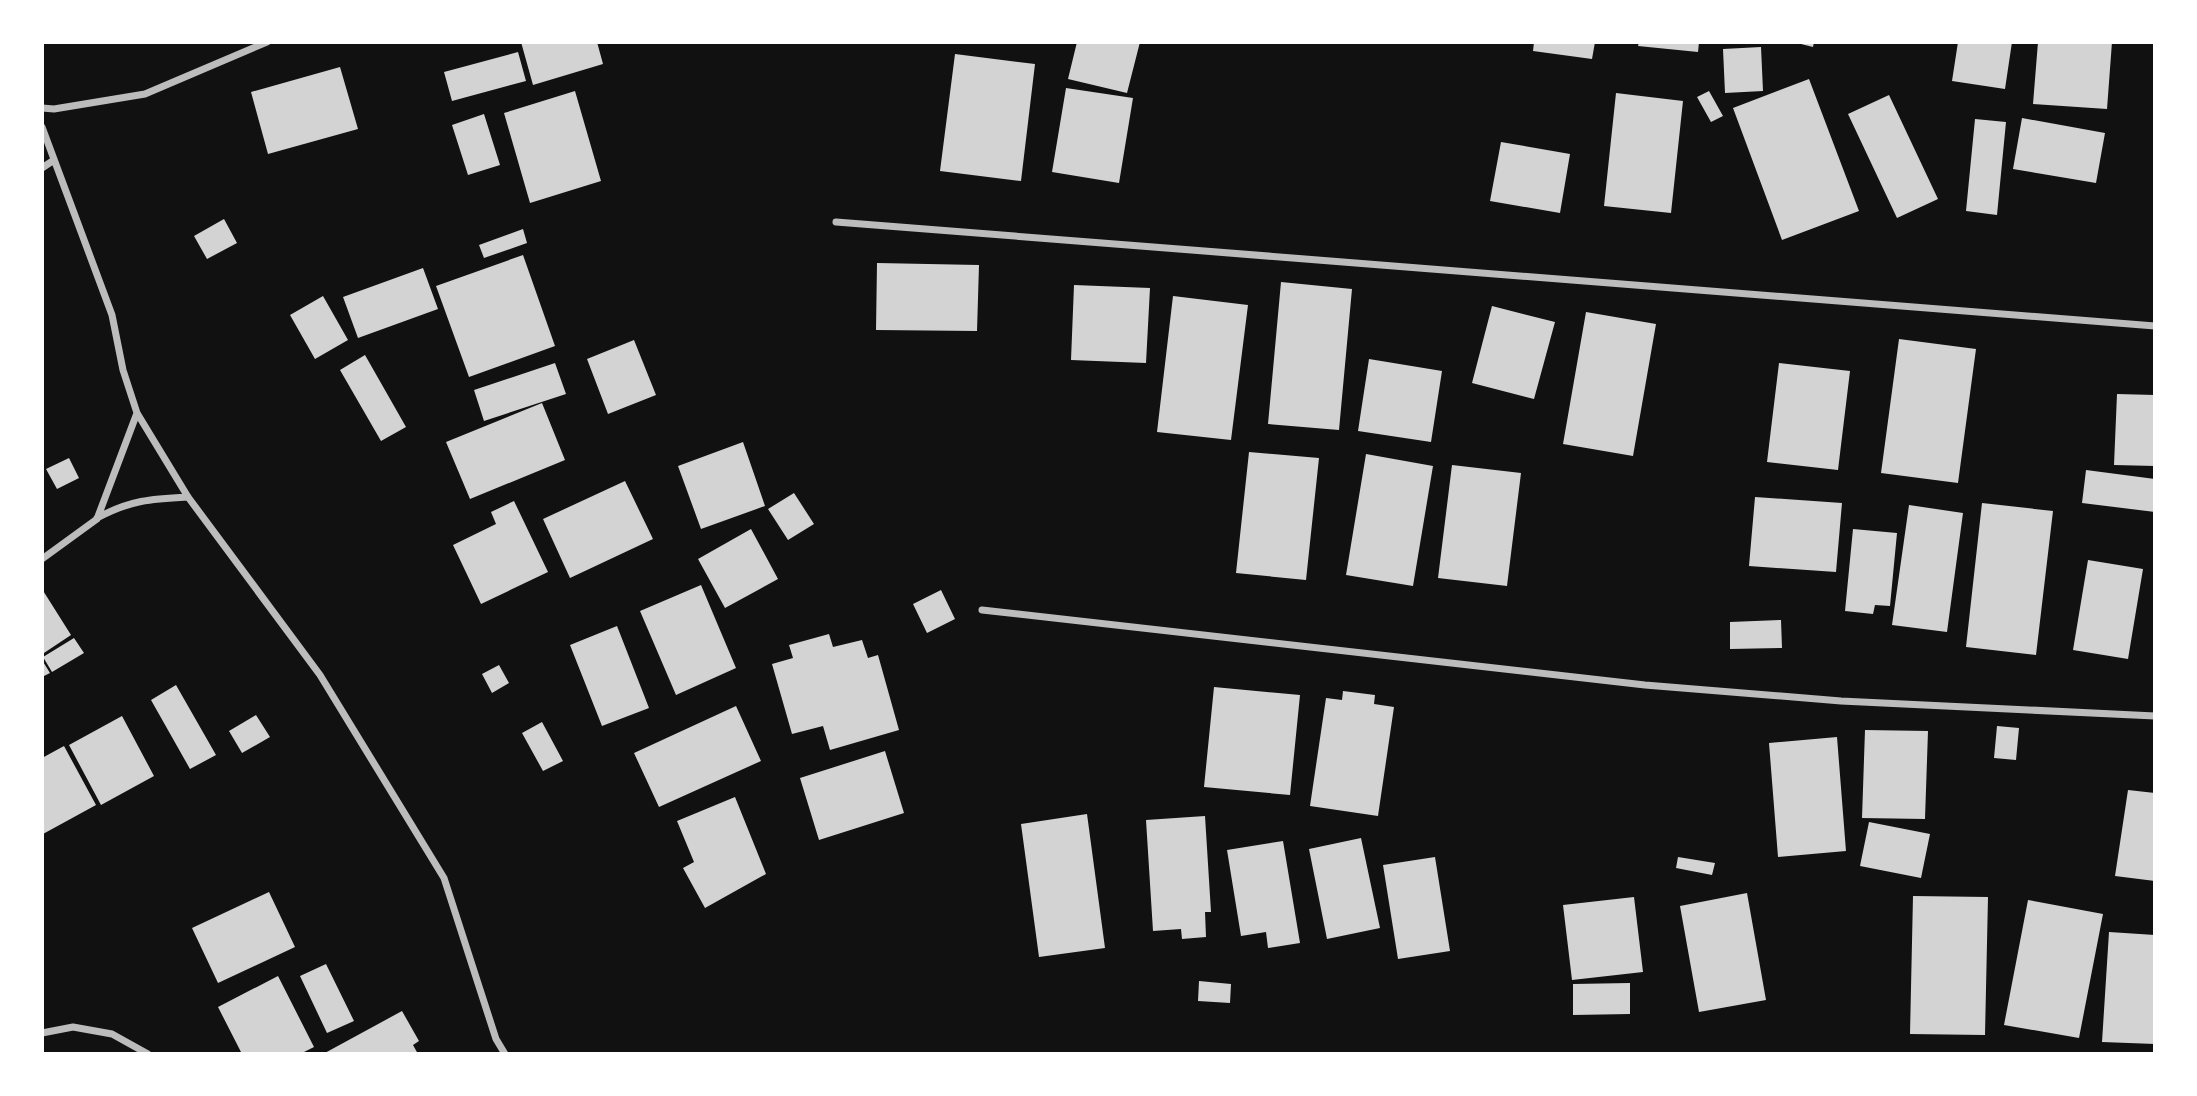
<svg xmlns="http://www.w3.org/2000/svg" width="2197" height="1096" font-family="'PT Sans Narrow',sans-serif">
	<style>
		.building { fill: #d3d3d3 }
		.lines { fill: none; stroke-linecap: round; stroke-linejoin: round }
		.minor { stroke: #bcbcbc; stroke-width: 7 }
	</style>
	<rect width="100%" height="100%" fill="#111"/>
	<path class="building" d="M521,42H597L603,64L533,85Z
		M1077,42H1140L1127,93L1068,79Z
		M1534,42H1595L1592,59L1533,51Z
		M1639,42H1699L1698,52L1638,46Z
		M1793,42H1814L1813,47Z
		M1958,42H2012L2005,89L1952,81Z
		M2038,42H2112L2107,109L2033,104Z
		M1761,47L1763,91L1725,93L1723,49Z
		M518,52L526,81L452,101L444,72Z
		M955,54L1035,64L1021,181L940,171Z
		M340,67L358,129L268,154L251,92Z
		M1809,79L1859,211L1782,240L1733,108Z
		M1066,88L1133,98L1119,183L1052,172Z
		M575,91L601,181L530,203L504,113Z
		M1709,91L1723,116L1711,122L1697,97Z
		M1616,93L1683,101L1671,213L1604,206Z
		M1889,95L1938,199L1897,218L1848,114Z
		M484,114L500,165L468,175L452,125Z
		M2022,118L2105,133L2096,183L2013,169Z
		M1975,119L2006,122L1997,215L1966,211Z
		M1501,142L1570,154L1560,213L1490,201Z
		M224,219L237,243L207,259L194,236Z
		M523,229L527,243L484,258L479,245Z
		M523,255L555,346L469,377L436,286Z
		M877,263L979,265L977,331L876,330Z
		M423,268L438,309L358,338L343,297Z
		M1281,282L1352,289L1339,430L1268,424Z
		M1074,285L1150,288L1146,363L1071,360Z
		M323,296L348,340L315,359L290,315Z
		M1173,296L1248,305L1231,440L1157,432Z
		M1492,306L1555,322L1534,399L1472,383Z
		M1586,312L1656,324L1633,456L1563,444Z
		M1899,339L1976,349L1958,483L1881,473Z
		M634,340L656,395L608,414L587,359Z
		M365,355L406,427L381,441L340,370Z
		M1369,359L1442,371L1431,442L1358,431Z
		M555,363L566,394L484,421L474,390Z
		M1779,363L1850,371L1838,470L1767,462Z
		M2117,394L2155,395V466L2114,465Z
		M542,403L565,460L470,499L446,442Z
		M743,442L765,506L701,529L678,466Z
		M1249,452L1319,458L1306,580L1236,573Z
		M1366,454L1433,466L1413,586L1346,575Z
		M69,458L79,478L57,489L46,469Z
		M1452,465L1521,473L1507,586L1438,578Z
		M2086,470L2155,479V512L2082,503Z
		M625,481L653,539L570,578L543,519Z
		M794,493L814,524L788,540L768,509Z
		M1755,497L1842,503L1836,572L1749,566Z
		M514,501L548,572L481,604L453,545L496,524L491,512Z
		M1982,503L2053,511L2036,655L1966,647Z
		M1909,505L1963,513L1947,632L1892,625Z
		M751,529L778,579L725,608L698,559Z
		M1853,529L1897,533L1890,606L1875,605L1873,614L1845,611Z
		M2088,560L2143,569L2128,659L2073,650Z
		M701,585L736,668L676,695L640,611Z
		M42,589L71,635L44,653L42,650Z
		M941,590L955,619L927,633L913,604Z
		M1781,620L1782,648L1730,649V622Z
		M617,626L649,708L602,726L570,645Z
		M829,634L833,647L862,640L868,658L878,655L899,730L830,750L823,726L792,734L772,664L793,658L789,645Z
		M74,638L84,653L52,672L43,657Z
		M42,660L50,673L42,677Z
		M499,665L509,683L492,693L482,674Z
		M176,685L216,755L190,769L151,700Z
		M1214,687L1300,695L1290,795L1204,787Z
		M1343,691L1375,695L1374,704L1394,707L1378,816L1310,806L1326,698L1342,700Z
		M736,706L761,761L659,807L634,753Z
		M256,715L270,737L242,753L229,731Z
		M122,716L154,776L101,805L69,745Z
		M542,722L563,761L543,771L522,733Z
		M1997,726L2019,728L2016,760L1994,758Z
		M1865,730L1928,731L1925,819L1862,818Z
		M1837,737L1846,851L1778,857L1769,743Z
		M64,746L96,805L43,834L42,758Z
		M885,751L904,813L819,840L800,778Z
		M2128,790L2155,793V881L2115,876Z
		M735,797L766,874L705,908L683,868L694,862L677,821Z
		M1087,814L1105,948L1039,957L1021,824Z
		M1205,816L1211,912H1205L1206,937L1182,939L1181,929L1153,931L1146,820Z
		M1869,822L1930,834L1921,878L1860,866Z
		M1361,838L1380,928L1327,939L1309,849Z
		M1283,841L1300,943L1268,948L1266,932L1241,936L1227,850Z
		M1435,857L1450,951L1398,959L1383,865Z
		M1678,857L1715,863L1712,875L1676,868Z
		M269,892L295,947L218,983L192,928Z
		M1747,893L1766,1000L1699,1012L1680,906Z
		M1913,896L1988,897L1985,1035L1910,1034Z
		M1634,897L1643,972L1572,980L1563,905Z
		M2028,900L2103,914L2079,1038L2004,1025Z
		M2109,932L2155,935V1044L2102,1042Z
		M326,964L354,1021L327,1033L300,976Z
		M278,976L314,1047L300,1054H242L218,1007Z
		M1199,981L1231,984L1230,1003L1198,1001Z
		M1630,983V1014L1573,1015V984Z
		M402,1011L419,1041L413,1045L418,1054H323Z"/>
	<g class="lines">
		<path class="minor" d="M42,108L54,109L145,94L267,42
			M42,127L112,315L123,370L137,413L188,497L320,675L444,878L496,1039L505,1054
			M42,168L54,160
			M836,222L2155,326
			M97,518C131,500 150,499 188,497
			M42,559L97,519L137,413
			M982,610L1645,685L1841,701L2155,716
			M42,1033L73,1027L112,1034L148,1054"/>
	</g>
	<rect width="2197" height="1096" fill="none" stroke="#ffffff" stroke-width="88"/>
</svg>
